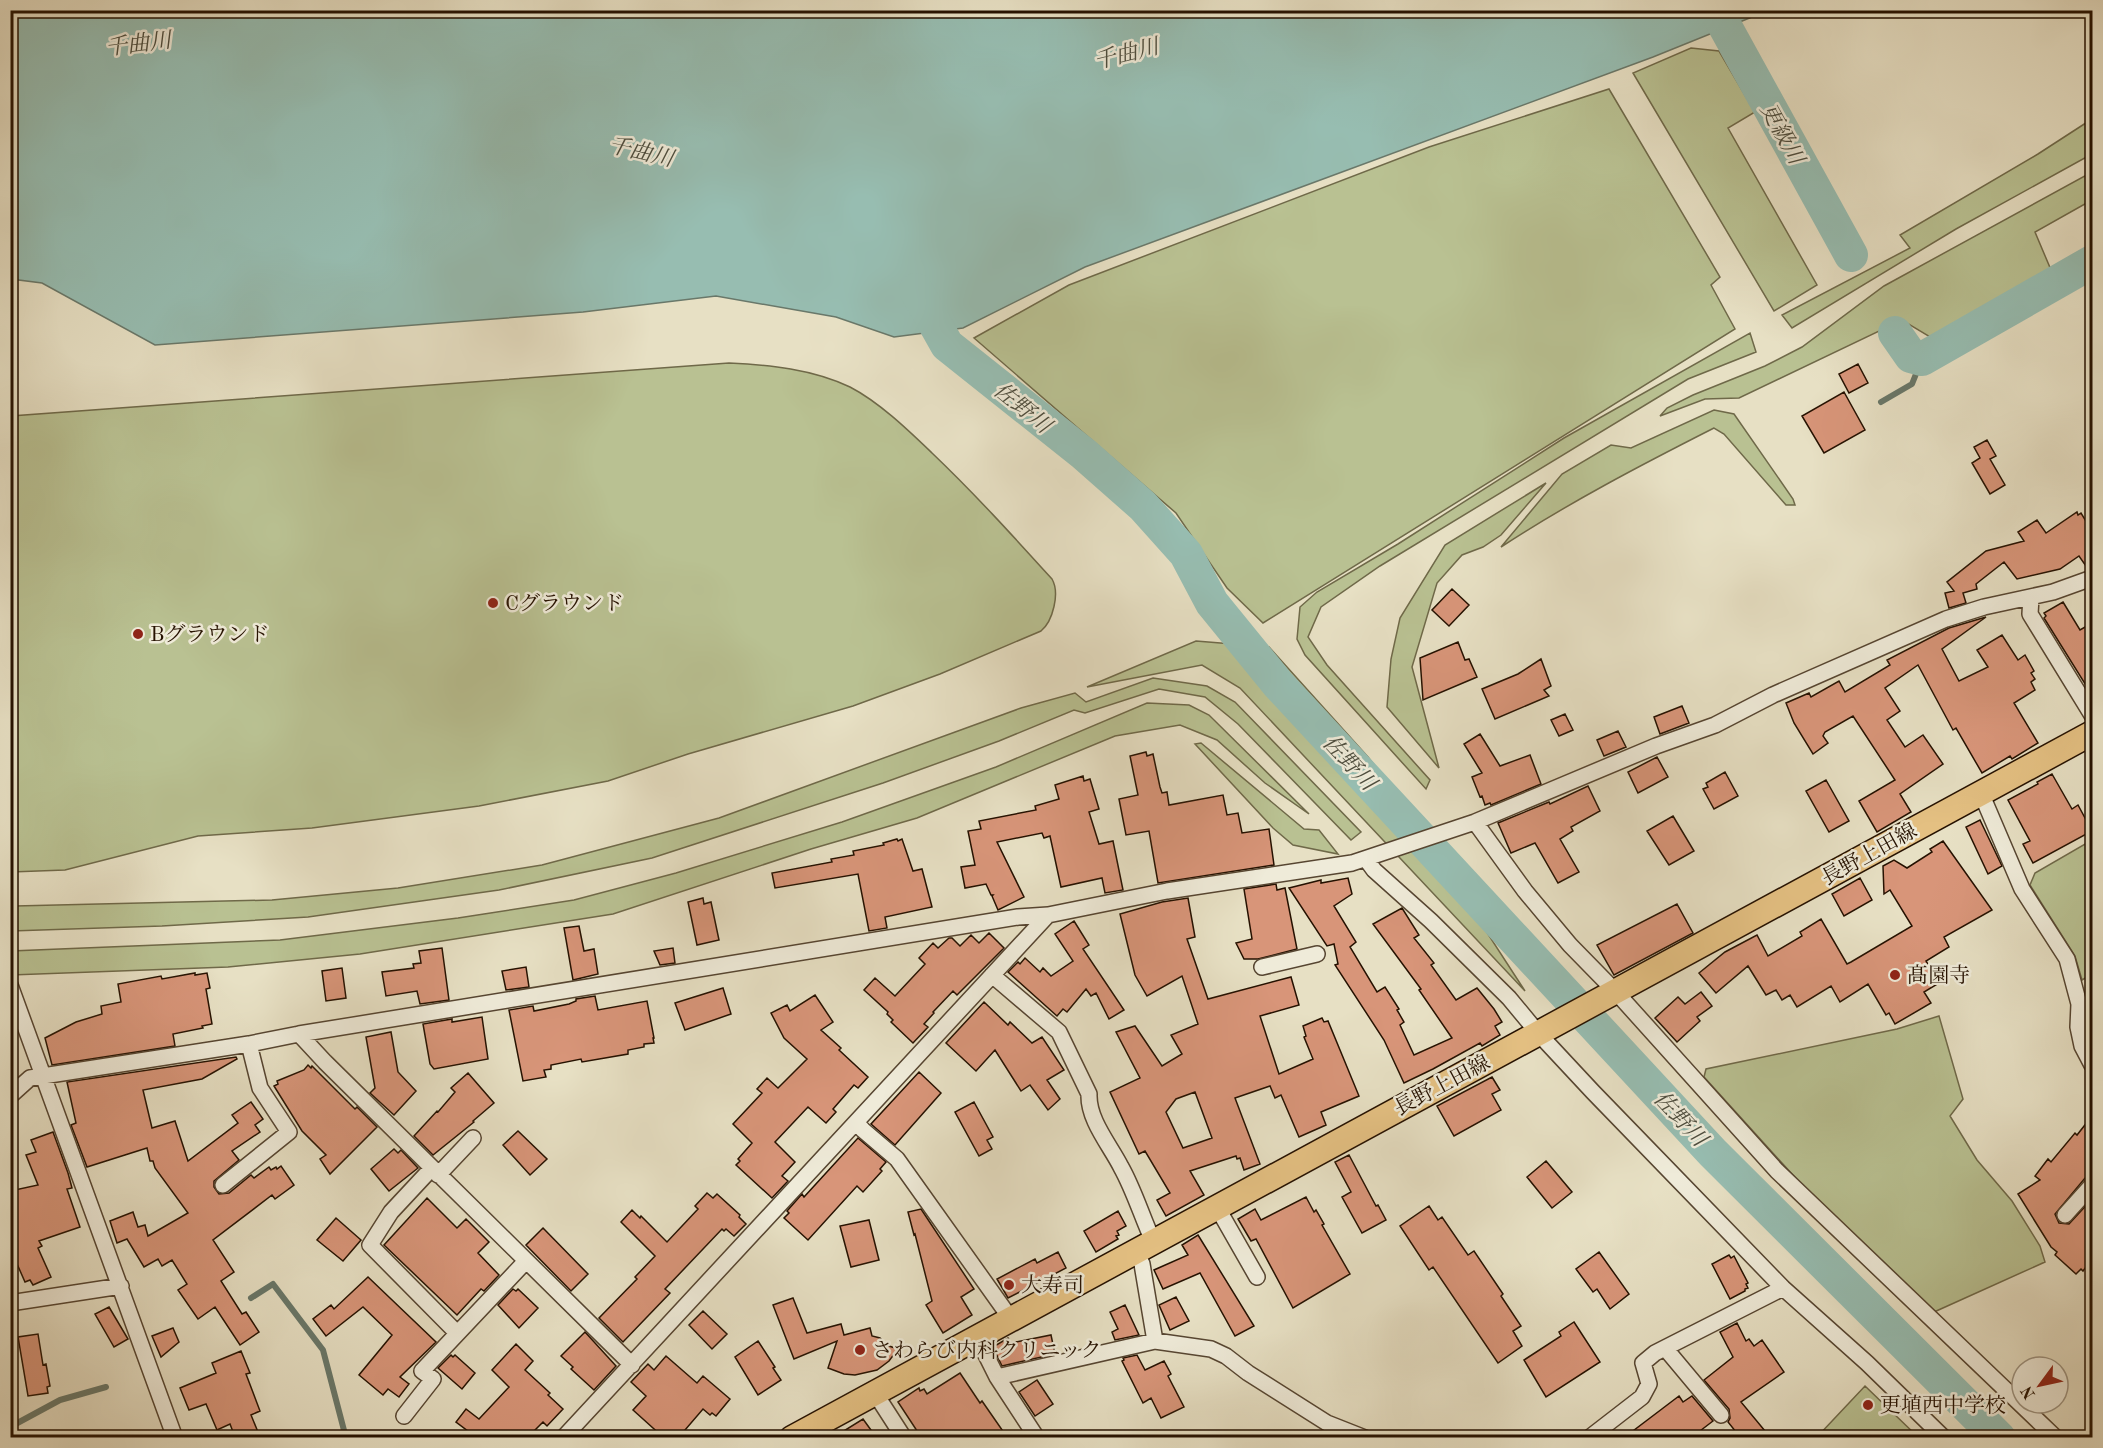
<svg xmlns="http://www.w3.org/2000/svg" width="2103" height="1448" font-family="'Old Standard TT','Noto Serif JP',serif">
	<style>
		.green { fill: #b9c192; stroke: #6f6949; stroke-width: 1.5 }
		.water { fill: #97bdb1; stroke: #69786a; stroke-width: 1.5 }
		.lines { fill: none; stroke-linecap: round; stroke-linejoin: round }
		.stream { stroke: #69786a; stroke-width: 6 }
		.river { stroke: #97bdb1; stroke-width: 34 }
		.building { fill: #d89579; stroke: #251100; stroke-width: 1.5; fill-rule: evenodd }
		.street-casing { stroke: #564531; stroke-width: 18 }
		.primary-casing { stroke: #251100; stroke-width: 27 }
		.street { stroke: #efebd9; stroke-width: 15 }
		.primary { stroke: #e4c082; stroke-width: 24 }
		.poi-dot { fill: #8f2418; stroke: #efebd9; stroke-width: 2 }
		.labels { text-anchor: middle; stroke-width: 5; stroke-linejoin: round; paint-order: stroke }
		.poi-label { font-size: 21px; fill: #251100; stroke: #efebd9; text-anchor: start }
		.street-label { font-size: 21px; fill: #251100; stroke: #efebd9 }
		.water-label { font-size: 22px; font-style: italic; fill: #4d4d3e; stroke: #efebd9 }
	</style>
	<rect width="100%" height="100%" fill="#e7e0c4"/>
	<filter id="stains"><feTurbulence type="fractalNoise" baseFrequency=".00333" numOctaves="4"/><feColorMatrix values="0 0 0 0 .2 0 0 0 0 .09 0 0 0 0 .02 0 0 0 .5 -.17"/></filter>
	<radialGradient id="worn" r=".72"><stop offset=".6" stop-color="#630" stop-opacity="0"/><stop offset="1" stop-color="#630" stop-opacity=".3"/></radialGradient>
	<path class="green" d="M1691,48L1719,51L1755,112L1728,128L1817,285L1774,311L1633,73Z
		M1609,89L1720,277L1711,285L1735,329L1263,623L1227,588L1176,513L974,338L1069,285L1429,147Z
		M2092,119V154L1956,229L1792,328L1782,315L1910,248L1900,235L2038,154Z
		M2092,172V200L2035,232L2051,270L1930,337L1902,320L1739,398L1705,399L1660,416L1667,408L1693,395L1765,366L1802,347L1884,286Z
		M1750,333L1756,352L1688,379L1380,566L1321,607L1308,637L1327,665L1430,780L1426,789L1305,655L1297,639L1300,607L1317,592L1398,544L1564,438Z
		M729,363C770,365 812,369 850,387C879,402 908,430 932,453C974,493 1013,536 1052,579C1060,593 1053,621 1041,631L940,674L853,706L688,754L608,781L479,806L312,828L198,836L65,870L11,872V416Z
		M1714,410L1734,414L1793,499L1795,505H1786L1724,434L1714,428C1641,465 1570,502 1501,547L1562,474L1611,445L1631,448Z
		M1546,483L1501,535L1483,547L1462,555L1437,583L1412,667L1439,768L1387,707L1391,659L1400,618L1445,545Z
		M1196,641L1269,647L1368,757L1440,850L1458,888L1525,991L1240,688L1202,665L1087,687Z
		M1153,678L1207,686L1235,702L1361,832L1351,840L1238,724L1205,697L1159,689L1085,713L1074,710L999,741L883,783L652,858L499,890L308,917L162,926L11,931V903L15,906L272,900L398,888L542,865L719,818L1021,708L1075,693L1086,702Z
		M1147,703L1189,705L1209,715L1309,814L1265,783L1217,740L1180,725L1115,736L917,818L811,849L613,914L360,954L228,967L11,975V951L280,940L458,918L574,900L676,873L842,822L996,767Z
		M1201,743L1304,829L1319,830L1338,854L1293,845L1273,828L1195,744Z
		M2092,840V974L2082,980L2075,956L2030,885L2035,873Z
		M1939,1016L1963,1099L1950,1116L1977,1160L2012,1201L2040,1246L2045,1262L1934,1312L1802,1185L1704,1077L1706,1069L1897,1029Z
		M1865,1386L1918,1437H1817Z"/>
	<path class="water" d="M11,10H1767V11L1653,57L1085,267L963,328L894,337L836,317L716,296L583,312L155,345L42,283L11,279Z"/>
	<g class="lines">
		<path class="stream" d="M1881,402L1912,384L1922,359
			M251,1298L273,1284L323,1350L346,1438
			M10,1427L60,1400L106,1387"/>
		<path class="river" d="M1716,10L1851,255
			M916,290L947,345L1084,454L1143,506L1186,554L1212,603L1278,684L1713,1153L1999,1438
			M1895,333L1911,356L1922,359L2092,262"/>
	</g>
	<path class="building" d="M1858,364L1868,383L1849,393L1839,374Z
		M1844,392L1865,430L1824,453L1802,416Z
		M1987,440L1996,456L1990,459L2005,485L1990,494L1972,463L1980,458L1974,447Z
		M2077,512L2078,515L2081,513L2092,531V568L2088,569L2079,556L2060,569L2017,579L2004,562L1976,584L1977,589L1963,593L1966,603L1949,608L1945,593L1954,591L1947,582L1986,551L2024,541L2018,532L2037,520L2046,533Z
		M1452,589L1469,605L1449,626L1432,610Z
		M2063,602L2080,630L2092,623V695L2044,618L2046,616L2044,613Z
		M1986,617L1942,649L1959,681L1988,667L1977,650L2002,635L2018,660L2025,655L2034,671L2031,673L2035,679L2031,682L2035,690L2014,703L2038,743L2012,759L2010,756L1982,773L1956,728L1953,730L1918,665L1885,688L1900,711L1887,720L1905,747L1923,735L1943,764L1900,794L1911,812L1877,832L1859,801L1895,780L1853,716L1825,732L1823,736L1828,743L1813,754L1794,723L1786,703L1809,693L1811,697L1839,681L1845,692L1890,665L1887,660L1949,628Z
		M1458,642L1465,660L1469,659L1477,677L1423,700L1420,658Z
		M1541,659L1551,686L1544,690L1549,696L1495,719L1482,689L1518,674Z
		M1682,706L1689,723L1660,734L1654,717Z
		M1565,714L1573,730L1559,736L1551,720Z
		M1618,731L1626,747L1604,756L1597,740Z
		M1480,734L1500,766L1530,755L1541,784L1491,805L1490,803L1485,805L1482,796L1480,797L1472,777L1482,773L1464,744Z
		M1146,752L1147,756L1153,754L1160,787L1162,793L1167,792L1169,805L1223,795L1227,815L1238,813L1242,833L1269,829L1274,865L1158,883L1149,831L1126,835L1119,799L1138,795L1130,756Z
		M1657,757L1668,777L1638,793L1628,772Z
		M1725,772L1738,796L1714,809L1703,789L1708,787L1706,783Z
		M2052,774L2072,809L2078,805L2092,831L2033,863L2023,844L2030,841L2008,800L2038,784L2037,782Z
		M1083,776L1084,781L1090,779L1099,809L1089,812L1099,844L1113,841L1123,890L1105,893L1102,878L1061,887L1050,836L1044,838L1042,833L997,842L1024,897L998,910L992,896L993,895H991L986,884L965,888L961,867L975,865L968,831L981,829L979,821L1036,810L1035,806L1059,799L1055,785Z
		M1826,780L1849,821L1829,832L1806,791Z
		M1588,786L1600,811L1571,827L1573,831L1560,839L1579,872L1558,883L1535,843L1511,853L1498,823L1549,802L1550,804Z
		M1673,816L1694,851L1669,865L1647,831Z
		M1980,820L2002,866L1988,874L1966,827Z
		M897,839L898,841L902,839L913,871L922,869L932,907L885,917L887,928L869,931L858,874L775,888L772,873L832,862L831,859L854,855L853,851L884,845L883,843Z
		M1943,841L1992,910L1944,937L1949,947L1926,961L1939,983L1924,992L1931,1003L1895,1024L1889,1013L1886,1015L1868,984L1840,1002L1831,986L1797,1007L1790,995L1782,1000L1776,990L1766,995L1748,966L1716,993L1699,973L1725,952L1757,935L1768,956L1802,936L1800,932L1821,919L1847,964L1851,962L1912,926L1890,890L1884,894L1883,866L1894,860L1907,868L1932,852L1930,849Z
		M1348,878L1352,894L1334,906L1356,942L1350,947L1377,992L1385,987L1399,1009L1397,1010L1404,1022L1400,1025L1414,1055L1452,1038L1419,990L1421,989L1373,924L1402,908L1419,935L1414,938L1434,963L1431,965L1456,1000L1477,988L1494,1009L1502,1022L1495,1026L1500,1035L1482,1046L1480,1043L1433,1069L1404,1083L1384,1040L1335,965L1338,964L1334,944L1327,946L1289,888L1321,880V883Z
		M1860,878L1872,900L1844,916L1832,894Z
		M1276,884L1277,890L1285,888L1297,949L1258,959H1244L1236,943L1252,939L1244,889Z
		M703,898L704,904L711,902L719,940L697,945L688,902Z
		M1188,898L1195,937L1187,939L1208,999L1291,977L1299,1005L1260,1016L1279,1074L1313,1059L1304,1037L1306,1036L1303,1026L1322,1018L1324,1022L1328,1021L1359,1096L1321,1112L1326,1125L1299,1137L1281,1095L1275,1098L1270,1086L1235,1098L1260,1164L1244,1170L1240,1158L1237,1159L1236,1156L1190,1171L1204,1195L1166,1216L1157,1200L1170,1193L1145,1151L1139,1154L1110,1092L1140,1078L1116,1032L1135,1026L1162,1066L1182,1054L1171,1035L1198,1024L1182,976L1147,996L1135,975L1120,914L1162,902ZM1195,1092L1212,1138L1183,1148L1166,1112L1176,1099Z
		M1677,904L1693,933L1614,975L1597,945Z
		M1074,921L1089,945L1083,949L1124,1010L1109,1019L1096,993L1091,996L1086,989L1067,1012L1063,1009L1057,1016L1008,972L1018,962L1020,964L1025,958L1040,972L1043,968L1051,976L1073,961L1055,934Z
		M579,926L584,951L594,949L598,974L573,980L564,928Z
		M989,933L1004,948L957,995L953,991L933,1012L934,1013L924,1024L928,1027L913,1043L891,1022L893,1020L887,1014L888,1012L864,990L875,978L895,996L925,964L919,958L933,943L938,948L949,938H952L960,946L971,935L979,943Z
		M442,948L449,1000L420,1004L417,991L386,996L382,972L414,968L413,964L421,963L419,951Z
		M673,948L675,963L660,965L654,951Z
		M526,967L529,987L506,990L502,971Z
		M342,968L346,998L326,1001L322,971Z
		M195,973V975L207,973L210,988L206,989L212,1024L202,1026L203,1028L173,1034L175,1046L52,1065L45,1038L76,1022L102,1014L101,1006L121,1002L118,984L161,976L162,979Z
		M723,988L731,1014L685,1030L675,1003Z
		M1701,992L1712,1006L1697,1017L1700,1021L1677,1042L1655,1018L1678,997L1685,1004Z
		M815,995L833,1022L821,1030L841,1048L839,1050L868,1077L858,1088L854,1085L833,1109L836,1112L826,1123L808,1107L775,1142L795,1162L782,1176L788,1181L772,1198L736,1165L740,1161L738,1159L752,1143L733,1124L762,1093L757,1089L767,1078L778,1088L807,1059L784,1038L771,1013L787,1005L790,1011Z
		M595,996L598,1010L647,1001L654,1038H653L654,1043L644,1044V1047L628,1050V1054L582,1062L581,1059L551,1065V1069L544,1070L546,1077L523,1081L509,1010L533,1006L534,1011L569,1004L576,1001V999Z
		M984,1002L1008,1025L1010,1022L1032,1043L1042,1037L1064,1070L1047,1080L1060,1099L1048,1110L1030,1085L1021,1091L995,1050L976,1071L946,1043Z
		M482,1017L488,1059L434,1069L430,1064L423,1024L452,1019V1022Z
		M391,1032L398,1072L416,1091L394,1115L370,1093L375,1088L366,1037Z
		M236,1057L237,1059L202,1079L143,1090L152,1128L175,1121L188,1161L238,1123L232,1115L251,1102L263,1119L255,1125L260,1132L232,1151L239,1160L214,1181V1187L219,1194L229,1193L251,1175L254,1178L269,1167L271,1170L276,1167L277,1169L281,1166L294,1185L275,1199L272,1195L213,1240L234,1272L221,1281L242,1314L246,1312L259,1332L240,1345L215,1307L198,1319L178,1290L187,1284L172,1260L162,1266L158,1259L144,1267L127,1239L117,1243L110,1221L133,1212L138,1227L145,1225L148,1236L188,1213L155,1168L153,1161H150L147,1148L87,1167L71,1125L76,1123L67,1082Z
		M308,1065L311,1068L312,1066L355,1109L357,1107L377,1127L330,1174L320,1159L326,1155L302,1131L274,1086L278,1084L277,1081L304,1070Z
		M919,1072L941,1093L895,1145L871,1124Z
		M468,1073L494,1103L473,1121L474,1122L433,1155L414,1136L437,1111L438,1112L455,1092L451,1088Z
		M1492,1077L1500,1090L1492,1094L1501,1110L1454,1136L1437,1106Z
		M974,1102L993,1137L987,1140L992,1149L979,1156L955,1112Z
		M2092,1116V1175L2085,1178L2055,1214L2059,1223L2069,1224L2092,1199V1259L2083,1271L2081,1269L2076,1274L2055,1255L2057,1252L2051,1247L2018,1194L2040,1180L2035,1176L2048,1159L2051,1162L2075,1133L2077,1135Z
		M518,1131L547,1159L530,1175L503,1145Z
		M53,1132L68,1173L72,1188L67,1189L80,1227L39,1241L42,1246L38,1248L51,1277L33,1285L30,1280L25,1282L10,1248V1191L38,1185L26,1155L36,1152L31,1140Z
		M858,1138L886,1162L880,1169L882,1171L863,1192L857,1186L808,1240L784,1218L789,1213L787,1211L802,1194L804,1197Z
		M394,1149L398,1153L401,1150L418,1168L389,1191L371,1169Z
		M1349,1155L1376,1206L1378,1205L1386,1220L1362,1233L1342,1197L1351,1192L1335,1162Z
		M1546,1161L1572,1192L1552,1208L1527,1177Z
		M707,1193L713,1198L717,1194L740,1215L739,1217L746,1224L734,1236L726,1229L724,1231L722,1229L665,1289L670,1293L623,1342L599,1318L637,1279L635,1277L655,1256L621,1222L632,1210L640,1218L641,1216L667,1242L698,1209L695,1206Z
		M1306,1197L1314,1212L1316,1210L1324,1224L1322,1225L1350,1274L1293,1308L1256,1239L1251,1241L1238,1219L1255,1209L1261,1220Z
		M427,1198L457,1228L466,1219L489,1242L478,1253L499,1275L484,1291L481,1289L457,1315L384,1245Z
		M1429,1206L1438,1220L1442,1217L1468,1255L1474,1251L1503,1294L1501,1296L1521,1326L1513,1331L1522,1346L1498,1363L1433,1267L1429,1270L1400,1226Z
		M921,1209L974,1289L961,1297L972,1315L943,1333L926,1305L932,1301L915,1234L914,1235L908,1212Z
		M1118,1211L1126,1226L1117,1231L1119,1235L1116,1236L1118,1239L1096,1252L1084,1231Z
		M336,1218L361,1240L343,1261L317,1240Z
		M869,1220L879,1260L851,1267L840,1226Z
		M543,1228L588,1274L571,1291L526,1245Z
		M1198,1235L1254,1326L1235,1336L1200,1273L1163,1289L1154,1270L1188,1255L1182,1245Z
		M1058,1252L1066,1268L1008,1298L997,1279L1035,1259L1037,1263Z
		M1599,1252L1629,1294L1610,1309L1597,1289L1593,1292L1576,1269Z
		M1729,1255L1731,1258L1734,1256L1748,1283L1746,1284L1748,1288L1745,1289V1291L1730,1299L1712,1264Z
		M368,1277L436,1342L400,1377L409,1384L399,1397L388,1389L383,1395L359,1375L392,1335L363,1307L326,1336L313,1319L331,1305L334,1309Z
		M513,1289L516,1291L518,1289L538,1308L519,1328L498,1305Z
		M1176,1297L1189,1321L1170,1330L1159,1305Z
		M793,1298L807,1333L841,1324L844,1335L870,1328L872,1336L880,1338L886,1345L898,1349L889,1361L877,1370L855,1375L844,1374L828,1368L837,1341L794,1359L773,1305Z
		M1125,1305L1139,1335L1115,1340L1112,1332L1118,1329L1110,1312Z
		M109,1307L128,1339L114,1347L95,1314Z
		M703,1311L727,1334L712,1349L689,1325Z
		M1574,1322L1600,1362L1546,1397L1524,1360L1561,1336L1559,1332Z
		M1737,1323L1746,1341L1749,1339L1754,1346L1762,1340L1784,1372L1741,1402L1770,1437H1740L1728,1422L1730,1418L1729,1409L1704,1380L1733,1357L1720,1332Z
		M173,1328L179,1342L161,1357L152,1336Z
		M585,1332L616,1366L594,1390L571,1369L573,1367L561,1356Z
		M38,1334L43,1365L46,1364L50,1386L47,1387L48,1393L28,1396L18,1337Z
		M1051,1335L1055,1354L1002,1366L993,1347L1008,1338L1011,1343Z
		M758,1341L775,1367L773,1368L781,1380L758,1395L735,1357Z
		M516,1344L533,1361L525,1370L550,1393L548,1395L563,1409L547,1426L543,1422L528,1437H476L456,1422L466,1409L479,1419L509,1387L492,1370Z
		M241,1351L250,1373L246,1374L260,1411L251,1415L260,1437H235L230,1424L217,1430L206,1404L189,1410L180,1388L216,1373L212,1363Z
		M451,1355L453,1357L455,1355L475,1373L462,1389L438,1368Z
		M1137,1355L1145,1370L1164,1361L1171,1374L1168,1376L1184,1407L1161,1418L1151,1398L1143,1403L1122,1361L1124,1360L1123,1358Z
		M666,1356L697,1383L703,1376L730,1399L716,1416L712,1413L710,1415L703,1409L679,1437H663L633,1410L646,1396L631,1382L648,1364L654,1370Z
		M960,1373L980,1403L982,1401L1007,1437H921L898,1402L919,1388L920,1391L924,1389L927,1394Z
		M1037,1380L1053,1404L1035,1416L1019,1392Z
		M1679,1396L1683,1402L1692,1396L1713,1421L1692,1437H1625Z
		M863,1419L876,1437H834Z"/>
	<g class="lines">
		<defs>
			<path id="street" d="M2031,597L2030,614L2092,715
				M1981,793L2022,889L2067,959L2079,1004L2078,1027L2082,1046L2092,1065
				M1475,822L1525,891L1570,945L1616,992L1777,1171L2056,1438
				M1366,859L1374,870L1431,921L1509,998L1538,1033L1593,1092L1783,1288L1867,1363L1944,1438
				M1262,967L1317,954
				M992,975L1059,1032L1089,1094C1088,1120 1110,1145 1121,1167C1134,1190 1142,1217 1153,1241
				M10,985L175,1438
				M299,1034L325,1062L632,1365
				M10,1096L30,1078L249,1044L299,1034L1018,917L1048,915
				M857,1123L863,1130L897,1159L1011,1319
				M432,1168L391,1212L370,1245L457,1333
				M438,1175L473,1138
				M223,1185L289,1132L260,1088L249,1044
				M1217,1207L1257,1277
				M2065,1215L2092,1185
				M1136,1251L1142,1264L1155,1341
				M10,1303L121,1286
				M977,1337L997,1377L1037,1438
				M1665,1348L1721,1415
				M997,1377L1155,1341L1211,1349L1226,1356L1248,1373L1327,1423L1365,1438
				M875,1393L904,1438
				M404,1416L433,1379L422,1371L526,1261
				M563,1438L1048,915L1167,891L1352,863L1475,822L1656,746L1715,725L1773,695L1946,619L1984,607L2053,592L2092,578
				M1589,1438L1642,1397L1649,1384L1643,1363L1655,1353L1783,1288"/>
			<path id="primary" d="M792,1438L2092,733"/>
		</defs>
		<use href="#street" class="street-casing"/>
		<use href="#primary" class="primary-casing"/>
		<use href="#street" class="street"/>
		<use href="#primary" class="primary"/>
	</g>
	<g class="poi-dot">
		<circle cx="493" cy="603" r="6"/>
		<circle cx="138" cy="634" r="6"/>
		<circle cx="1895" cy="975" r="6"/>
		<circle cx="1009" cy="1285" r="6"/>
		<circle cx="860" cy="1350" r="6"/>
		<circle cx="1868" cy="1405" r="6"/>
	</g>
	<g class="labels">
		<g class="poi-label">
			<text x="505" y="610">Cグラウンド</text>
			<text x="150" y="641">Bグラウンド</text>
			<text x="1907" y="982">髙園寺</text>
			<text x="1021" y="1292">大寿司</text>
			<text x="872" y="1357">さわらび内科クリニック</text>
			<text x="1880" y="1412">更埴西中学校</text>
		</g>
		<g class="street-label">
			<text transform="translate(1869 854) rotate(-29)" y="7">長野上田線</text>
			<text transform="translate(1442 1085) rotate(-28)" y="7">長野上田線</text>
		</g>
		<g class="water-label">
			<text transform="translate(138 43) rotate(-7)" y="8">千曲川</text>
			<text transform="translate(1126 53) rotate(-14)" y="8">千曲川</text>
			<text transform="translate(1783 133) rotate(61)" y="8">更級川</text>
			<text transform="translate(641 151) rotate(13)" y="8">千曲川</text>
			<text transform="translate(1023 407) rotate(39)" y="8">佐野川</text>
			<text transform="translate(1350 762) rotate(47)" y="8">佐野川</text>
			<text transform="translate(1681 1118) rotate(47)" y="8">佐野川</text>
		</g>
	</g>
	<rect width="2103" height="1448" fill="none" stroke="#e7e0c4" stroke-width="36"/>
	<rect x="12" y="12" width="2079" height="1424" fill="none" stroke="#251100" stroke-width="3"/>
	<rect x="18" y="18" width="2067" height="1412" fill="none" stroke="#251100" stroke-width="1.5"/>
	<g transform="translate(2040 1385) rotate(237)"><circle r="28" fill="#efebd9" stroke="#9e9482" stroke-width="1.5"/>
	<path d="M0-4.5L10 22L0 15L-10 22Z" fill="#8f2418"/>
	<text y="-9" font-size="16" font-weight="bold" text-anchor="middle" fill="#251100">N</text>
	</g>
	<rect width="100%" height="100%" filter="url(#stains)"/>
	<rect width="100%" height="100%" fill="url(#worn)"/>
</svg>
